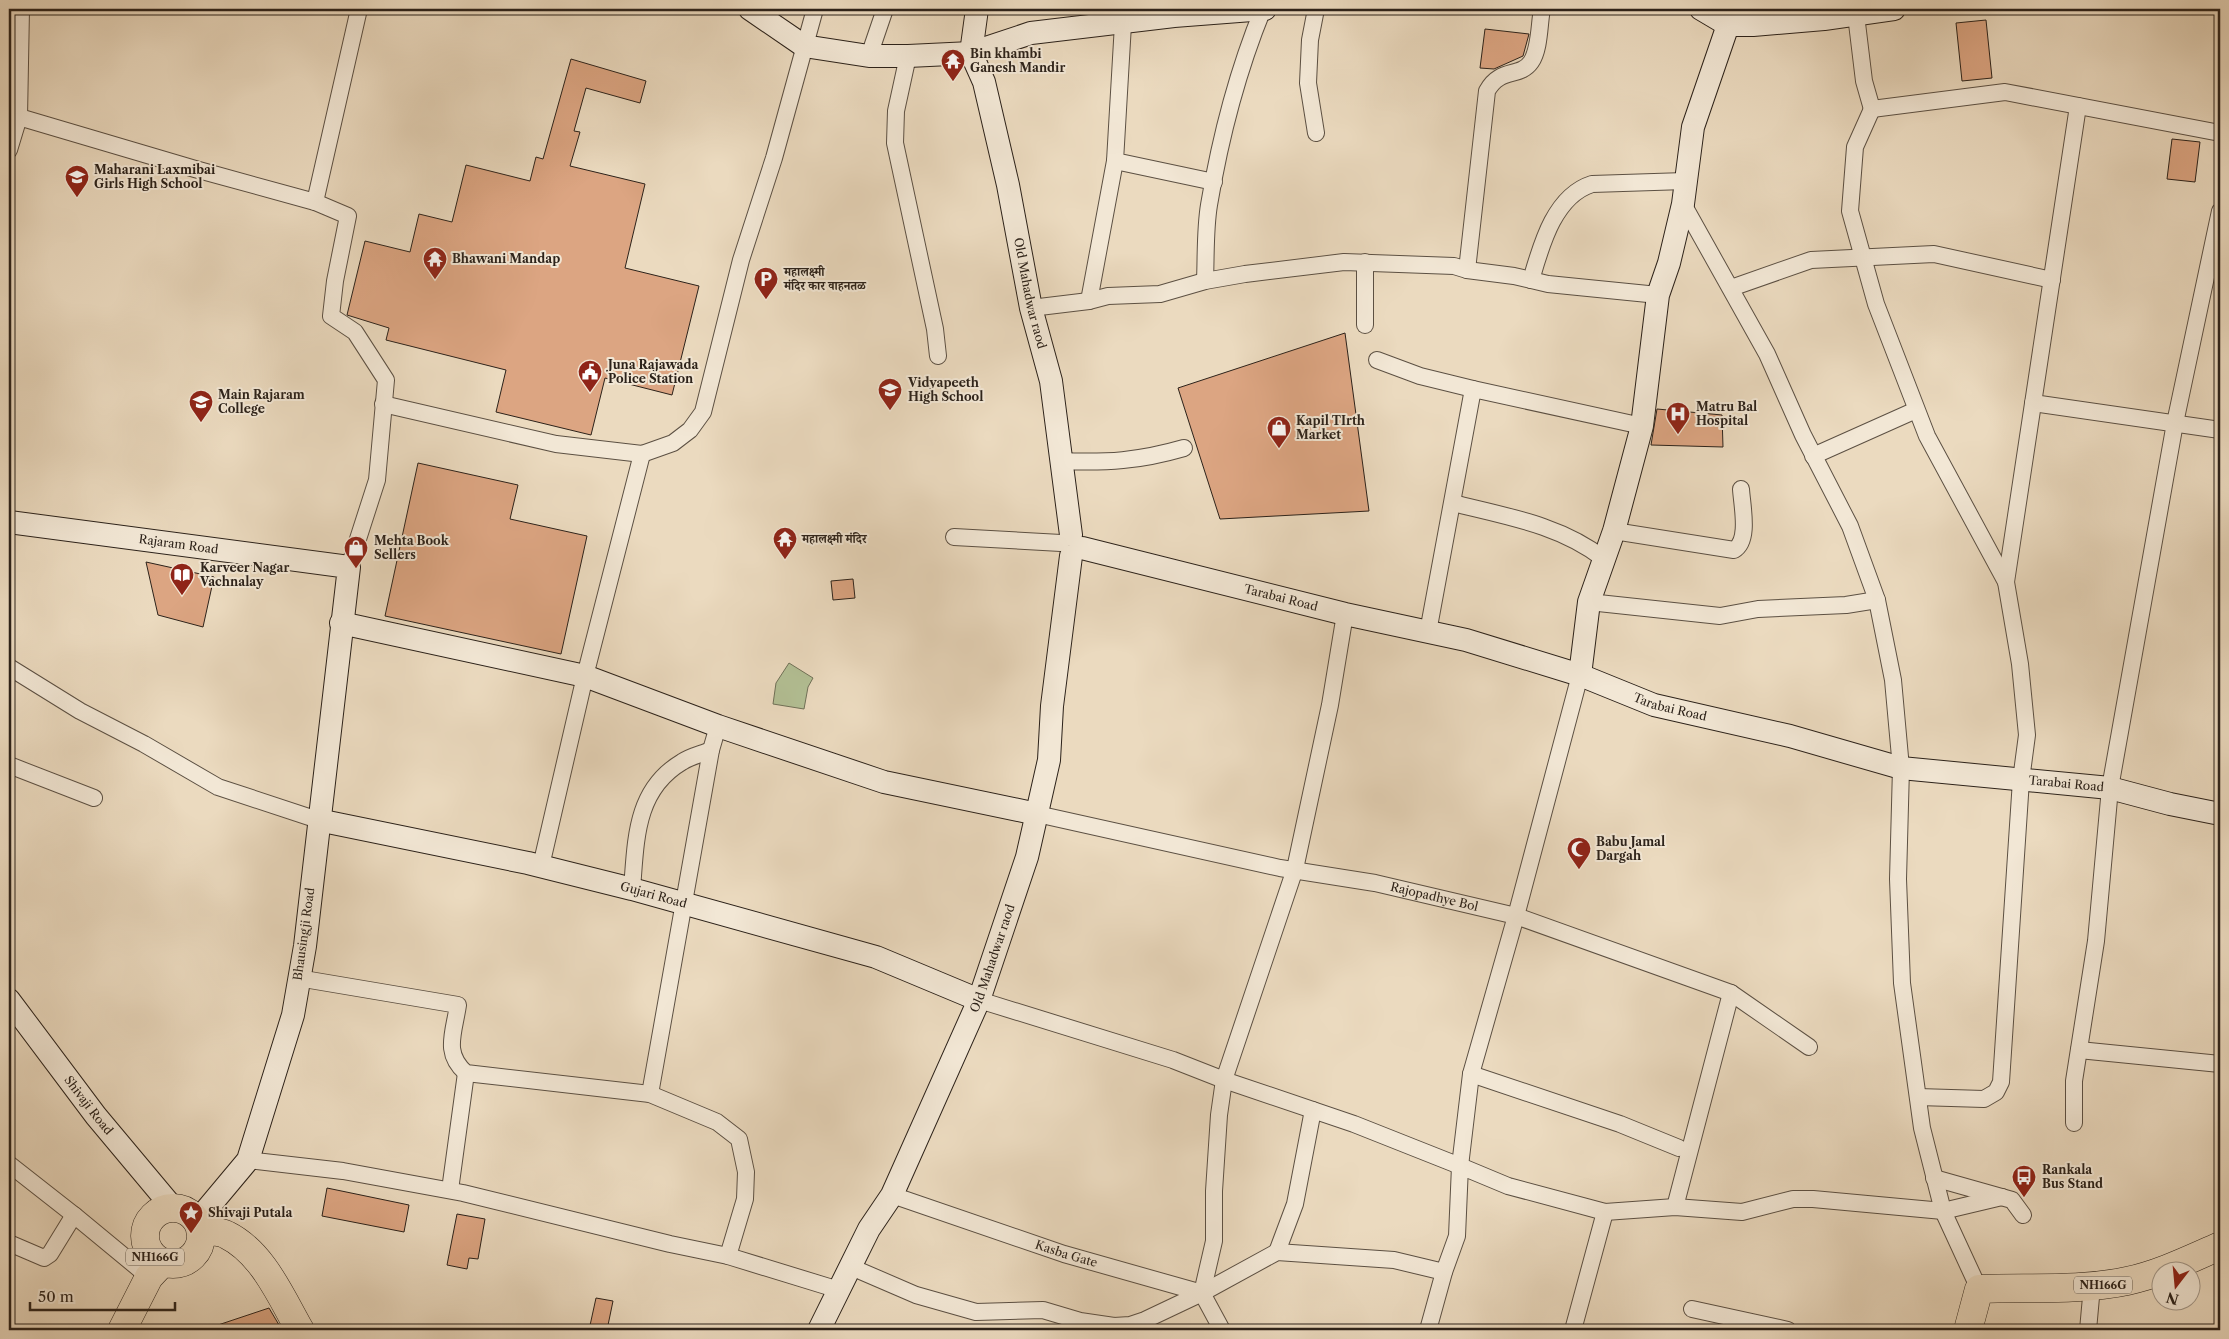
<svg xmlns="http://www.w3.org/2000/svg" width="2229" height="1339" font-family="'Libre Caslon Text','Noto Serif Devanagari',serif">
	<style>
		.green { fill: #b3c095; stroke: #707158 }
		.building { fill: #dca582; stroke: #2c221a }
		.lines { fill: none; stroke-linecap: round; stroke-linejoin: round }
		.street-casing { stroke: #5c5043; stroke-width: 18 }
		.secondary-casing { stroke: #2c221a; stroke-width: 24 }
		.highway-casing { stroke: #2c221a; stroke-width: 29 }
		.street { stroke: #f2e7d5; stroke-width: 16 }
		.secondary { stroke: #f2e7d5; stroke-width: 22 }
		.highway { stroke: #ebdabf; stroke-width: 28 }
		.labels { text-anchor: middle; stroke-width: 4; stroke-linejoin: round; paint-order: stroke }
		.shield { fill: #f2e7d5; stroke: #675d52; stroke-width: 1 }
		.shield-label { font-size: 11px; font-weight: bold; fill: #2c221a }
		.poi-label { font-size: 12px; font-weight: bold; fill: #2c221a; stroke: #f2e7d5; text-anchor: start }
		.street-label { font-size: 12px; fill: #2c221a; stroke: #f2e7d5 }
	</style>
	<rect width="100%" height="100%" fill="#ebdabf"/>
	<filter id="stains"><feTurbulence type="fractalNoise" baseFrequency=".004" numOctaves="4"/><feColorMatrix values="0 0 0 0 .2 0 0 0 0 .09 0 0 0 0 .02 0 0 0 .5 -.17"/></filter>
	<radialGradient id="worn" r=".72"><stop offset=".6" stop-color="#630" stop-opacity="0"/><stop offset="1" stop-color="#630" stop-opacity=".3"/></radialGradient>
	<path class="green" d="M789,663L813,678L808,687L804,709L773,704L776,683Z"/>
	<path class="building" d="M1986,20L1992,78L1962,81L1956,23Z
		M1485,29L1529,34L1523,56L1494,69L1480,68Z
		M571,59L646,81L640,103L586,88L574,131L580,132L570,166L645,184L625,268L699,286L672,395L605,378L591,435L496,412L506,370L386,340L389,328L347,315L365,241L410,252L419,214L452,222L466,165L530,181L536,157L543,159Z
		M2172,139L2200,142L2195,182L2167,179Z
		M1345,333L1369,511L1220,519L1178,388Z
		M1657,409L1722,415L1723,447L1651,445Z
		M418,463L518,485L510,519L587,536L561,654L385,616Z
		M146,562L214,577L203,627L158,615Z
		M853,579L855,598L833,600L831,581Z
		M327,1188L409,1205L404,1232L322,1216Z
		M457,1214L485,1219L478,1259L469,1258L467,1269L447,1265Z
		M596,1298L613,1301L607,1330H589Z
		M269,1308L282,1330H212V1327Z"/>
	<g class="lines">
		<defs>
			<g id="street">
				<path d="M21,9L19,117L195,169L315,202L348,216L335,281L331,316L355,332L386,380L377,480L349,567"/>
				<path d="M1316,9L1310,40L1308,83L1316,133"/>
				<path d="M1856,15L1864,81L1872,109L2005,92L2220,133"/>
				<path d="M1123,24L1115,161L1214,182"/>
				<path d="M869,56L885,9"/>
				<path d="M908,56L896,111L895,143L935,329L938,356"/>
				<path d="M1872,109L1855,147L1850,211L1876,304L1927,436L2006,582"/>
				<path d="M9,150L19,117"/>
				<path d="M315,202L359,9"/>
				<path d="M1683,204L1767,354L1803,435L1850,526L1877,600L1893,680L1901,768L1898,879L1902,983L1922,1128L1943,1211L1979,1289"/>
				<path d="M1365,262V325"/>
				<path d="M1467,270L1487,91C1500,67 1520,78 1531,62C1540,49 1539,24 1542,9"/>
				<path d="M1531,280C1541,246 1554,196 1592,184L1685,181"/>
				<path d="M1205,281C1206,256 1205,229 1209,205C1220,139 1238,70 1263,9"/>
				<path d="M1731,288L1811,260L1934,254L2052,280"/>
				<path d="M1089,301L1115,161"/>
				<path d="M1031,308L1089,301L1108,296L1160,294L1205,281L1245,274L1344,262L1454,266L1467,270L1514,276L1548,284L1658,295"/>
				<path d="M1377,360L1420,376L1473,389"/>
				<path d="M2033,403L2220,430"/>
				<path d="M383,404L556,444L642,454L673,443L690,430L703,412L741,260L774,158L815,9"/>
				<path d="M1813,456L1916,410"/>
				<path d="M1060,461C1107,463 1139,461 1184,448"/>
				<path d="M1453,503C1505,516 1561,525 1604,559"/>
				<path d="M1614,531L1734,550C1750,541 1742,506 1741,489"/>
				<path d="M954,537L1061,543"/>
				<path d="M1589,602L1720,616L1758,609L1846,605L1877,600"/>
				<path d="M1428,632L1473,389L1642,426"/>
				<path d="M9,667L80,711L144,744L218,787L318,820"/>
				<path d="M9,765L94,798"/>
				<path id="s1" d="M1037,814L1280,868L1375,883L1516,916L1731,993L1809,1047"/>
				<path d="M541,866L585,676L642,454"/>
				<path d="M632,889C636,840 635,790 682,762C691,756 702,754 711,750"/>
				<path d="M298,978L458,1005C454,1033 443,1053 466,1073L650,1094L717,1122L739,1139L746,1172L745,1199L728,1256"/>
				<path d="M979,1000L1173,1060L1224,1080L1354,1124L1460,1166L1471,1074L1516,916L1580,675"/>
				<path d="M2079,1050L2220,1064"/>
				<path d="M1471,1074L1620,1124L1679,1148"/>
				<path d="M650,1094L711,750L718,726"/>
				<path d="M1918,1097L1984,1099L1996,1092L2001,1082L2021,780L2027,735L2020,664L2006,582L2078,106"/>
				<path d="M2074,1123V1081L2096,941L2110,788L2175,423L2220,211"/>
				<path d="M248,1160L343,1171L463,1193L670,1244L728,1256L839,1290"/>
				<path d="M9,1164L74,1215L149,1277"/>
				<path d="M1934,1178L2012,1200L2023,1215"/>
				<path d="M450,1190L466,1073"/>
				<path id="s2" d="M892,1195L1064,1254L1202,1293L1222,1330"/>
				<path d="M1675,1207L1731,993"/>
				<path d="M9,1243L44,1258L50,1254L74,1215"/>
				<path d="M1277,1252L1295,1204L1313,1110"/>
				<path d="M851,1267L916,1295L976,1312L1043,1310L1080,1321L1114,1326L1130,1325L1145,1320L1202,1293L1277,1252L1394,1260L1444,1272"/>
				<path d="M1202,1293L1214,1241V1191L1219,1115L1224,1080L1295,869L1330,705L1345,614"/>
				<path d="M1692,1309L1788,1330"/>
				<path d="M1428,1330L1444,1272L1457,1236L1460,1166L1508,1186L1605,1212L1675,1207L1742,1212L1793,1199H1813L1943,1211L2002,1197"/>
				<path d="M1573,1330L1605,1212"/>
				<path d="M2088,1330L2092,1286"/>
			</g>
			<g id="secondary">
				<path d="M750,9L804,46L869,56H908L971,53L1031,33L1174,16L1265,9"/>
				<path d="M1701,9L1728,25H1753L1824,19L1894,9"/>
				<path id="s3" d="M971,53L984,82L1008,185L1031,308L1051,381L1071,535"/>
				<path d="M971,53L977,9"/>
				<path id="s4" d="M9,522L349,567L305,946L293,1015L248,1160L197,1221"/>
				<path id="s5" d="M1082,548L1345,614L1466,640L1580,675L1654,705L1790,736L1901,768L2110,788L2170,804L2220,814"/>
				<path d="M341,623L585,676L718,726L884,782L1037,814"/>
				<path d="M1580,675L1589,602L1614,531L1642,426L1658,295L1669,263L1683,204L1693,127L1728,25"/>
				<path id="s6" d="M318,820L528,863L632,889L876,957L979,1000"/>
				<path id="s7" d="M9,1000L96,1116L173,1208"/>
				<path id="s8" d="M819,1330L869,1229L892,1195L979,1000L1027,857L1049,760L1052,706L1071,556"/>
			</g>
			<path id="highway" d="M145 1236a28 28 0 1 1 56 0a28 28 0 1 1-56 0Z
				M200,1230C208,1231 220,1231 227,1235C263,1253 281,1297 300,1330
				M122,1330L149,1277L163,1262
				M1968,1330L1979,1289C2028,1287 2080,1291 2127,1281C2160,1274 2190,1259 2220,1246"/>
		</defs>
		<use href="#street" class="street-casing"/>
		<use href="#secondary" class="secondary-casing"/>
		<use href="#highway" class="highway-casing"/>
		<use href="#street" class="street"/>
		<use href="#secondary" class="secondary"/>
		<use href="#highway" class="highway"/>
	</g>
	<defs>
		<symbol id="temple-pin" viewBox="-11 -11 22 30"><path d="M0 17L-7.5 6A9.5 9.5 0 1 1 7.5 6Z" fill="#8f2418" stroke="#f2e7d5"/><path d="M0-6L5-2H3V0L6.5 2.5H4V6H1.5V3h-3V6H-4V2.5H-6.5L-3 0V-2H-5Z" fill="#fff"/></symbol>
		<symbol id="school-pin" viewBox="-11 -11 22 30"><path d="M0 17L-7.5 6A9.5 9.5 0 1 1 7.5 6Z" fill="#8f2418" stroke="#f2e7d5"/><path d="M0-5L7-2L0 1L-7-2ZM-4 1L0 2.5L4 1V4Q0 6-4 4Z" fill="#fff"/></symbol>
		<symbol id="parking-pin" viewBox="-11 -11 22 30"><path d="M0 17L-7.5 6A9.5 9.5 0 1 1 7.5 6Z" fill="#8f2418" stroke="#f2e7d5"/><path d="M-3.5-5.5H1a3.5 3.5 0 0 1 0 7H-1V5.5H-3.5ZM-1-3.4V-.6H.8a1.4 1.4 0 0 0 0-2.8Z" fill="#fff"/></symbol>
		<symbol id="civic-pin" viewBox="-11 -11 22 30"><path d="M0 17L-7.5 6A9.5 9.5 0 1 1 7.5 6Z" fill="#8f2418" stroke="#f2e7d5"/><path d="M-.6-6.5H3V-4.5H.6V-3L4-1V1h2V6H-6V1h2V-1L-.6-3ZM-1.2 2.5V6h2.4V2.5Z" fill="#fff"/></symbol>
		<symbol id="hospital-pin" viewBox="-11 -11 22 30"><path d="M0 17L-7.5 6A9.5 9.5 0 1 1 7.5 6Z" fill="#8f2418" stroke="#f2e7d5"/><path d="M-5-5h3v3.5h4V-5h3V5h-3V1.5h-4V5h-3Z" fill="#fff"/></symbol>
		<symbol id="shop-pin" viewBox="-11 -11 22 30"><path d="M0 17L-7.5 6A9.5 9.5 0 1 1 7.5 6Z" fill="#8f2418" stroke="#f2e7d5"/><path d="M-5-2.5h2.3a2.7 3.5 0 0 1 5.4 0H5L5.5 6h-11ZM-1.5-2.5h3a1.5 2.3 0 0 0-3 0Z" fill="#fff"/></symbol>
		<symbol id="library-pin" viewBox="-11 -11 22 30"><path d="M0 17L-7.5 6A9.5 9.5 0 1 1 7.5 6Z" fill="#8f2418" stroke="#f2e7d5"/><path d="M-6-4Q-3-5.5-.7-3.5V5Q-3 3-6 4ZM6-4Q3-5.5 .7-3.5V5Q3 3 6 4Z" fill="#fff"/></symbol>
		<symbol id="mosque-pin" viewBox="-11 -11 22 30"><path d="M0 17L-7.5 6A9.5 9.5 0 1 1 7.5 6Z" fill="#8f2418" stroke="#f2e7d5"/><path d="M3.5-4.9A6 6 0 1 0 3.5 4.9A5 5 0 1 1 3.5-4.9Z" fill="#fff"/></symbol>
		<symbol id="bus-pin" viewBox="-11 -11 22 30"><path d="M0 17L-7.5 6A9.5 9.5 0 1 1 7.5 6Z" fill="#8f2418" stroke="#f2e7d5"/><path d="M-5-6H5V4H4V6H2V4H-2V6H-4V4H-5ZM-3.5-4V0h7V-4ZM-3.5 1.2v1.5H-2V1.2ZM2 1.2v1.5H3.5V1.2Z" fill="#fff"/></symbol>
		<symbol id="sight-pin" viewBox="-11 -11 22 30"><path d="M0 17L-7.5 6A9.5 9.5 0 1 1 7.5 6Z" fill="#8f2418" stroke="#f2e7d5"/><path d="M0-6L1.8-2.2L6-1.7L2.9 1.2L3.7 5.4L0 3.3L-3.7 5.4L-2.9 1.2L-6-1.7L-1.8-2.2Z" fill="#fff"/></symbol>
	</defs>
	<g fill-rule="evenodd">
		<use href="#temple-pin" x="939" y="47" width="28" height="38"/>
		<use href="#school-pin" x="63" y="163" width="28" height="38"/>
		<use href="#temple-pin" x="421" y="245" width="28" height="38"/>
		<use href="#parking-pin" x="752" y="265" width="28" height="38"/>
		<use href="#civic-pin" x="576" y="358" width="28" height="38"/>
		<use href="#school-pin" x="876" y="376" width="28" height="38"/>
		<use href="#school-pin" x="187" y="388" width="28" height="38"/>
		<use href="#hospital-pin" x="1664" y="400" width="28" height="38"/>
		<use href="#shop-pin" x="1265" y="414" width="28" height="38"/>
		<use href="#temple-pin" x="771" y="525" width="28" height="38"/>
		<use href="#shop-pin" x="342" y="534" width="28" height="38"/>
		<use href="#library-pin" x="168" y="561" width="28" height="38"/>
		<use href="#mosque-pin" x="1565" y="835" width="28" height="38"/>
		<use href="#bus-pin" x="2010" y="1163" width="28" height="38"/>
		<use href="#sight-pin" x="177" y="1199" width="28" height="38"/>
	</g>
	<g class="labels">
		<g class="shield">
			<rect x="126" y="1248.5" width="58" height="17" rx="4"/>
			<rect x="2074" y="1276.5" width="58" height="17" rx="4"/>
		</g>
		<g class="shield-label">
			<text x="155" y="1261">NH166G</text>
			<text x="2103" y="1289">NH166G</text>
		</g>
		<g class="poi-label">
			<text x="970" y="58">Bin khambi<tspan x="970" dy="14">Ganesh Mandir</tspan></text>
			<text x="94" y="174">Maharani Laxmibai<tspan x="94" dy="14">Girls High School</tspan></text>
			<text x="452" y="263">Bhawani Mandap</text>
			<text x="784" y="276">महालक्ष्मी<tspan x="784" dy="14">मंदिर कार वाहनतळ</tspan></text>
			<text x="608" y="369">Juna Rajawada<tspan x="608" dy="14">Police Station</tspan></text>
			<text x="908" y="387">Vidyapeeth<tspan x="908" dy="14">High School</tspan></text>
			<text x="218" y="399">Main Rajaram<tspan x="218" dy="14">College</tspan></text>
			<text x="1696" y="411">Matru Bal<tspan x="1696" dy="14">Hospital</tspan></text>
			<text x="1296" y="425">Kapil TIrth<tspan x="1296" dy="14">Market</tspan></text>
			<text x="802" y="543">महालक्ष्मी मंदिर</text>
			<text x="374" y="545">Mehta Book<tspan x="374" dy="14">Sellers</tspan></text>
			<text x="200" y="572">Karveer Nagar<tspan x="200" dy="14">Vachnalay</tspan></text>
			<text x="1596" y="846">Babu Jamal<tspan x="1596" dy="14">Dargah</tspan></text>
			<text x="2042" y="1174">Rankala<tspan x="2042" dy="14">Bus Stand</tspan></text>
			<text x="208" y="1217">Shivaji Putala</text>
		</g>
		<g class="street-label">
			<text dy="4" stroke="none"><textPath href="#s3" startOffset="248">Old Mahadwar raod</textPath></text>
			<text dy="4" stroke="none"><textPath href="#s4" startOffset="171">Rajaram Road</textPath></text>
			<text dy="4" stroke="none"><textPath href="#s5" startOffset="205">Tarabai Road</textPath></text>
			<text dy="4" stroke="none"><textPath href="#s5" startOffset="610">Tarabai Road</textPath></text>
			<text dy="4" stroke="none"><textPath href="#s5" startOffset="1015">Tarabai Road</textPath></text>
			<text dy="4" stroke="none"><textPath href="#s6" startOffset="344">Gujari Road</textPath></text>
			<text dy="4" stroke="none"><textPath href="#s1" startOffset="406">Rajopadhye Bol</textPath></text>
			<text transform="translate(304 934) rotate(-82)" y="4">Bhausingji Road</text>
			<text dy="4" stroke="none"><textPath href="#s8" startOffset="411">Old Mahadwar raod</textPath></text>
			<text dy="4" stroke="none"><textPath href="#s7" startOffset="132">Shivaji Road</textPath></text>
			<text dy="4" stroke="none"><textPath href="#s2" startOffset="184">Kasba Gate</textPath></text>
		</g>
	</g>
	<rect width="2229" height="1339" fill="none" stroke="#ebdabf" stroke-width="30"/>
	<rect x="10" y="10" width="2209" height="1319" fill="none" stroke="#2c221a" stroke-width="2.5"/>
	<rect x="15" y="15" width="2199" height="1309" fill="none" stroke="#2c221a"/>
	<g transform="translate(2176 1286) rotate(196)"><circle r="24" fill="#f2e7d5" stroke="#a3988a"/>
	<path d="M0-4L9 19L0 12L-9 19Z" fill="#8f2418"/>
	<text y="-8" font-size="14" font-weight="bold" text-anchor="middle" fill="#2c221a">N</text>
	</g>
	<path d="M30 1302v8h145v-8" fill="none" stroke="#2c221a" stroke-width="2.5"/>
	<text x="38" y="1302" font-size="15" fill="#2c221a" stroke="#f2e7d5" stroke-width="4" paint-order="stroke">50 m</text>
	<rect width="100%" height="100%" filter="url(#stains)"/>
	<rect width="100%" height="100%" fill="url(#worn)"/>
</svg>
